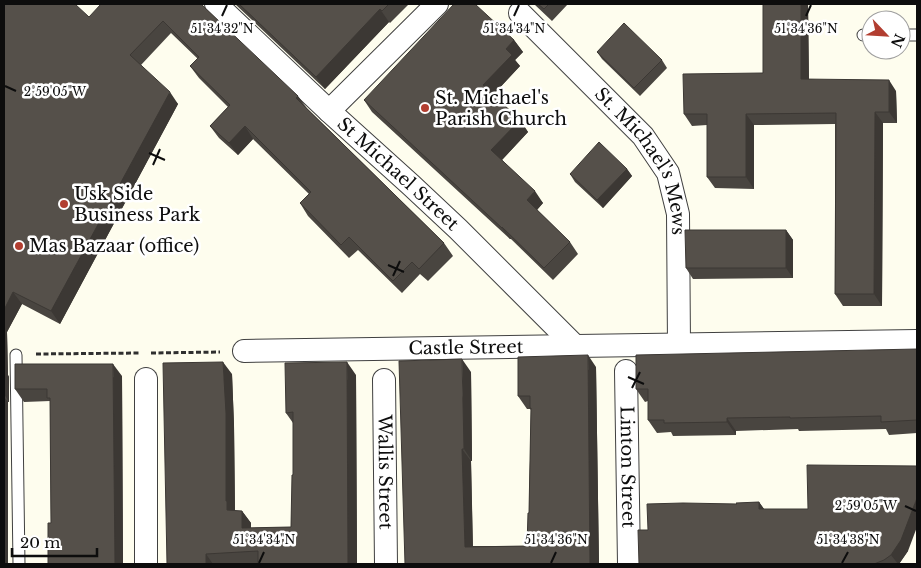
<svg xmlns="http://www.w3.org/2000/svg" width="921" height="568" font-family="'Libre Baskerville',serif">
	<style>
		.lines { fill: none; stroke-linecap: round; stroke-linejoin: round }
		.lane-casing { stroke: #404040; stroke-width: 13 }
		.street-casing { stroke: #404040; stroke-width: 24 }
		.path { stroke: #2f2f2f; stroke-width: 3; stroke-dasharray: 5 2.5; stroke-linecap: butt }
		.lane { stroke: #fff; stroke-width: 11 }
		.street { stroke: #fff; stroke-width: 22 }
		.wall { fill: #494540 }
		.shaded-wall { fill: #3c3834 }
		.building { fill: #55504a; stroke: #3c3834 }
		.ticks { fill: none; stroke: #0d0d0d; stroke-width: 2 }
		.poi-dot { fill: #b23e30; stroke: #fff; stroke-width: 2 }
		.labels { text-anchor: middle; stroke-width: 5; stroke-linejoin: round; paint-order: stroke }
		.poi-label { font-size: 18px; fill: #0d0d0d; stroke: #fff; text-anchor: start }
		.street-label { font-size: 18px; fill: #0d0d0d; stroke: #fff }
		.ticks-label { font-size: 12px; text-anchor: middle; fill: #0d0d0d; stroke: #fff; stroke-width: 5; stroke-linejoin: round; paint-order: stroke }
	</style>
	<rect width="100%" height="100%" fill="#fefdee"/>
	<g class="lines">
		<defs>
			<path id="lane" d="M863,35H871
				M901,35H917
				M16,355L19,564"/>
			<g id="street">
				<path id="s1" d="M216,4L329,111L411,185L458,229L575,346"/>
				<path id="s2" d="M520,13L643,136L668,173L678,214L679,345"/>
				<path d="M329,111L437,4"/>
				<path id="s3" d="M244,351L917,341"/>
				<path id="s4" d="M626,371L629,564"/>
				<path id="s5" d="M384,380L386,564"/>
				<path d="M146,564V379"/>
			</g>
		</defs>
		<use href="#lane" class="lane-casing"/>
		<use href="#street" class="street-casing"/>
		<path class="path" d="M151,353L220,352
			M36,354L140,353"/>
		<use href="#lane" class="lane"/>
		<use href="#street" class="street"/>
	</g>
	<path class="wall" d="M4,4L89,17L203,6L444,243L453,256L428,281L420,274L402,293L358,250L349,258L308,216L300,203L309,194L253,139L238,155L219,138L210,126L228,107L199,78L190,66L198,59L171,33L141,65L178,104L60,324L22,304L7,332L8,375L9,377V402H8V564H4Z
		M235,4H409L390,23L389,22L325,89Z
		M534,4H568L552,21Z
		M808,4L809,79L896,91L897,123H883L882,306H843L835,294V124L754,125V189L715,188L707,177V125L692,126L684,114L763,73Z
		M514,40L523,52L515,60L520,66L493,95L520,120L528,132L502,160L543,203L537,210L570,242L578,254L553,280L511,239H510L372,112L364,100Z
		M597,52L662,60L667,68L640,96L602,59Z
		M627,169L632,176L603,208L575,182L570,174Z
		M786,230L793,240V278L693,279L686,268Z
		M917,349V433L889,435L886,429L799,431L798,429L736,431V435L673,436L671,432L657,433L648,420V401L645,402L636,389Z
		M596,367L599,564H405L471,372L472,461H471L473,546H527L529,513L531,410L530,409H527L518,396Z
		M232,374L234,425L235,511H242L251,523V528L291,527L293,475V423L286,413L356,375L357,564H167Z
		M122,376L123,564H48L51,523L50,401L24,402L15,389Z
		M759,502L764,509L908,551L899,564H639L648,530L737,504Z"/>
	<path class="shaded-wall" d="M801,4H808L809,90L801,79Z
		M380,9L389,22L325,89L316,77Z
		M514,40L523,52L515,60L520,66L491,97L483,85L506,49Z
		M889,80L896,91L897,123L889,112Z
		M170,92L178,104L60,324L51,311Z
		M298,96L307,108L296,98Z
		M875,112L883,123L882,306L874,294Z
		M746,114L754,125V189L746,177Z
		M520,120L528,132L500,162L491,150Z
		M245,126L253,139L238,155L229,143Z
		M627,169L632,176L603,208L597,200Z
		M535,191L543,203L535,212L527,200Z
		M502,227L511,239H510L502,228Z
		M786,230L793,240V278L786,268Z
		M13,292L22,304L7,332L8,375L9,377V402L4,394V310Z
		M588,355L596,367L599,564H590Z
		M462,359L471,372L472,461L464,449Z
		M223,362L232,374L234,425L235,512L227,510L226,501Z
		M347,362L356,375L357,564H348Z
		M113,364L122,376L123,564H115Z
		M4,397L8,402V564H4Z
		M727,418L736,431V435L727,422Z
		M462,449L471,461L473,559L465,547Z
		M917,498V527L908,551L899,564H898L891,555Z
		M759,502L767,513L759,509Z
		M242,511L251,523V540L242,528Z
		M206,554L213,564H206Z"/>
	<path class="building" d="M4,4H75L89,17L101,4H201L298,96L296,98L444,243L419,269L412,262L393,281L349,237L341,245L300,203L311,192L245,126L229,143L210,126L230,105L190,66L199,57L163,21L130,55L170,92L51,311L13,292L4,310Z
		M239,4H389L382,11L380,9L316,77Z
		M454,4H475L514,40L506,49L512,55L483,85L520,120L491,150L535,191L527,200L570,242L544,268L502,227V228L364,100Z
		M538,4H549L544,9Z
		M763,4H801V79L889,80V112H875L874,294H835L836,113L746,114V177H707V114H684L683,74L763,73Z
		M624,23L662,60L634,88L597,52Z
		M599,142L627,169L597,200L570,174Z
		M685,230H786V268H686Z
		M917,349V420L881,422V416L790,418V417L727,418V422L664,423V420H648V389H636V355Z
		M588,355L590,564H405L399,361L462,359L464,449H462L465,547L527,546L528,513H529L531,408H530V396H518V357Z
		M223,362L226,413V501H227V510L242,511V528L291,527L292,475H293V412L286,413L285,363L347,362L348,564H258V551L206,554V564H167L163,363Z
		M15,364H113L115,564H48V523H51L50,398H47V389H15Z
		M807,465L917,466V498L901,540L891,555L884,560L874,564H639L638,530H648L647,504L683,503L737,504L736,503L759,502V509H808Z"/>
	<path class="ticks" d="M222,16L227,5M514,16L519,5M806,16L811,5M5,86L16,91M149,153L165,160M153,165L160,149M388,265L404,272M393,276L400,261M628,377L644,384M632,388L640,372M905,506L916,511M259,563L264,552M551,563L556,552M842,563L848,552"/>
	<g class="poi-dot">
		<circle cx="425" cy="108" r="5"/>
		<circle cx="64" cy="204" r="5"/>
		<circle cx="19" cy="246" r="5"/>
	</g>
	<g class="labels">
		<g class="poi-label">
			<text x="435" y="104">St. Michael's<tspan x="435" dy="21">Parish Church</tspan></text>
			<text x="74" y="200">Usk Side<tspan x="74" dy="21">Business Park</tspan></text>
			<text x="29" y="252">Mas Bazaar (office)</text>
		</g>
		<g class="street-label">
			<text dy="6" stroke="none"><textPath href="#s2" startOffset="196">St. Michael's Mews</textPath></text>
			<text dy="6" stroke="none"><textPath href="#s1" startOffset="249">St Michael Street</textPath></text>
			<text dy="6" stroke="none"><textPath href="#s3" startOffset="222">Castle Street</textPath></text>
			<text dy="6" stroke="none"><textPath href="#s4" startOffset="96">Linton Street</textPath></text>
			<text dy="6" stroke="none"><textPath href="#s5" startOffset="92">Wallis Street</textPath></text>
		</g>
	</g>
	<g class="ticks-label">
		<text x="222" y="33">51°34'32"N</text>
		<text x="514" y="33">51°34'34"N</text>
		<text x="806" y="33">51°34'36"N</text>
		<text x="55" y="96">2°59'05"W</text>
		<text x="866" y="510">2°59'05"W</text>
		<text x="264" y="544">51°34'34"N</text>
		<text x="556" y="544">51°34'36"N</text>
		<text x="848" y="544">51°34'38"N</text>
	</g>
	<rect width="921" height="568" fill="none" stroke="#0d0d0d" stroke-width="10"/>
	<g transform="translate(886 35) rotate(115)"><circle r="24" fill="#ffffff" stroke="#9e9e9e"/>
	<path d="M0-4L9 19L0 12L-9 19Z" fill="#b23e30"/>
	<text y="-8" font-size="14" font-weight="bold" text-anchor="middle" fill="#0d0d0d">N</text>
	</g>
	<path d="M12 548v8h85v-8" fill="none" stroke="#0d0d0d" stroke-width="2.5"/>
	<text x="20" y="548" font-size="15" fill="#0d0d0d" stroke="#ffffff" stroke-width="4" paint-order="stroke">20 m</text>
</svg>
